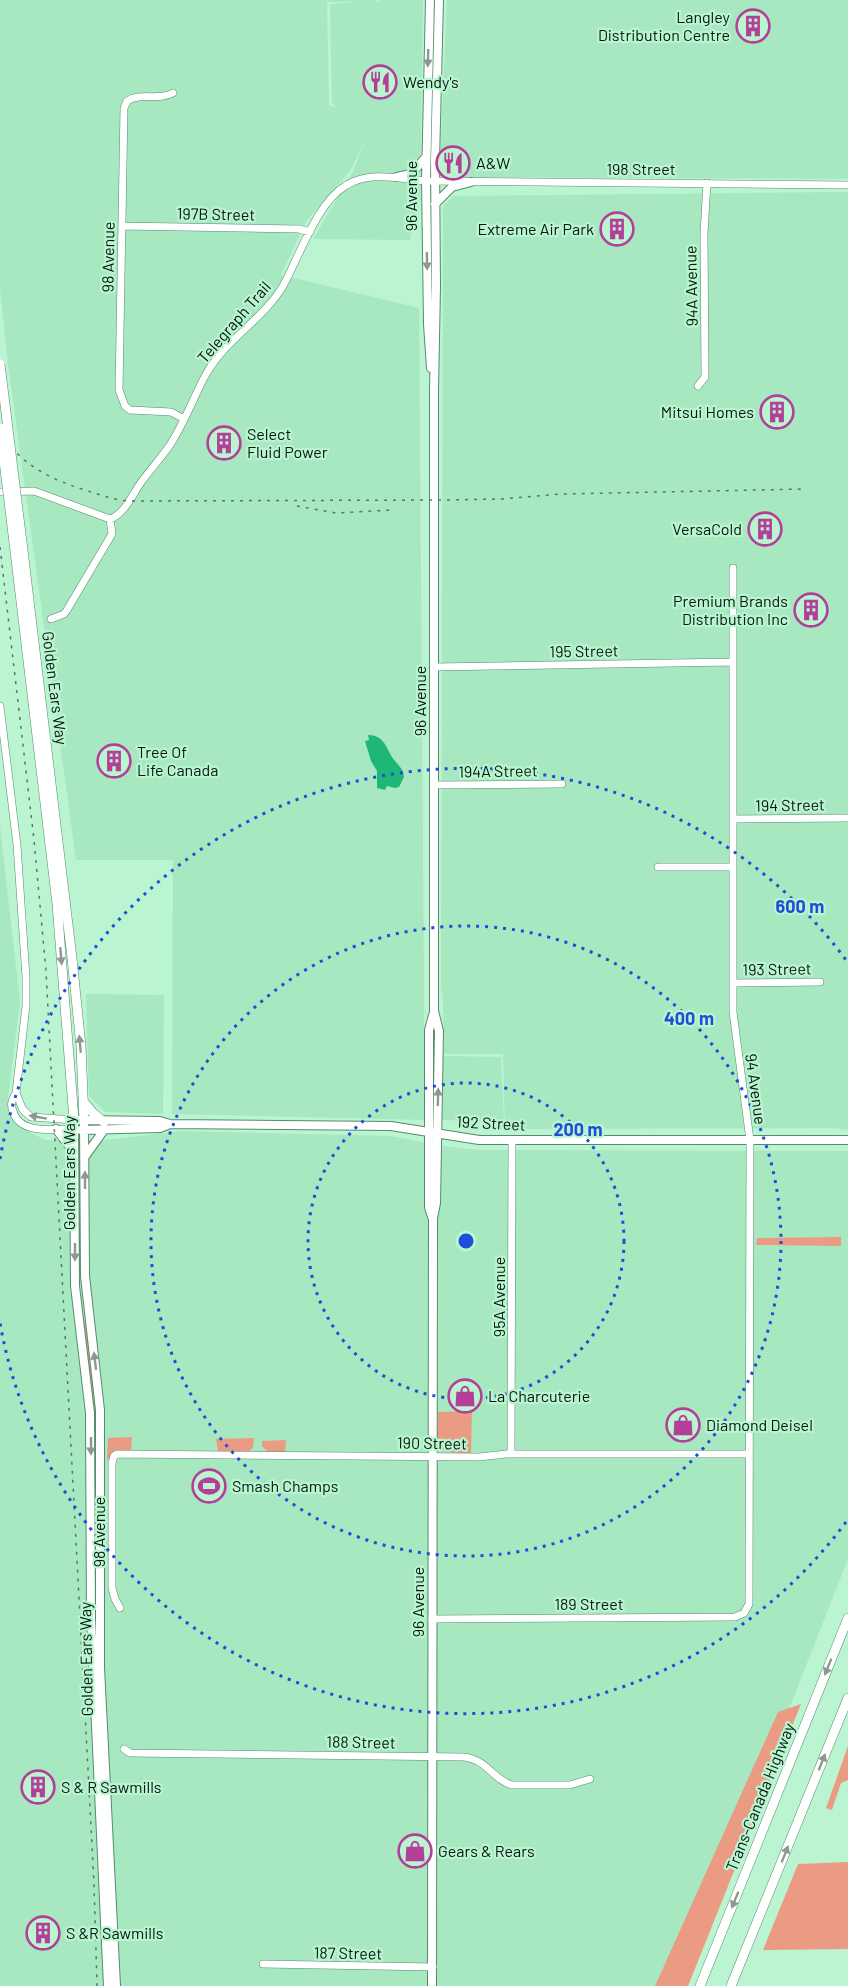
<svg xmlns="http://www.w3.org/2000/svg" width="848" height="1986" font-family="Barlow,sans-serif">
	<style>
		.built { fill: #a7e8c1; fill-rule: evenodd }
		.green { fill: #eb9b83 }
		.water { fill: #1fb775 }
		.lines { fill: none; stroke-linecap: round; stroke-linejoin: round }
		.minor-casing { stroke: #558c6c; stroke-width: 8 }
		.major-casing { stroke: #558c6c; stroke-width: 10 }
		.highway-casing { stroke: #558c6c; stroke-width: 10 }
		.minor { stroke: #fff; stroke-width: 7 }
		.major { stroke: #fff; stroke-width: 8 }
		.highway { stroke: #fff; stroke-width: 9 }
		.rail { stroke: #537963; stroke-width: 1.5; stroke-dasharray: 3 6; stroke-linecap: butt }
		.highway-bridge-casing { stroke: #558c6c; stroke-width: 10; stroke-linecap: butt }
		.highway-bridge { stroke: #fff; stroke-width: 9 }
		.oneway { fill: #8e9892 }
		.ring { fill: none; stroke: #1d4ed8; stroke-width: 3; stroke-dasharray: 3 6 }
		.labels { text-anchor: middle; stroke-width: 4.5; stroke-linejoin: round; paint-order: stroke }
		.poi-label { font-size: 16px; fill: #03190d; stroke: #baf4d1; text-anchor: start }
		.street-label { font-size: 16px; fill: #03190d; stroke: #baf4d1 }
		.centre { fill: #1d4ed8; stroke: #baf4d1; stroke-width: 3 }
		.ring-label { font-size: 18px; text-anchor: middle; font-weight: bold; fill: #1d4ed8; stroke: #baf4d1; stroke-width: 4.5; stroke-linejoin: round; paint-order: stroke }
	</style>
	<rect width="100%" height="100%" fill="#baf4d1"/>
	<path class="built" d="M0,0H375L376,2H379V0H423L420,201L410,240L313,239L353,172L364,143L350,171L307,220L281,275L419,308L425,1120L172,1114L173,860H76L8,364L0,288ZM327,2H356L330,4L332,104L339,107L329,106Z
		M447,0H848V179L451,177L441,169L440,161Z
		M848,192V1130L832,1128L505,1129L503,1054H444L443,1001L441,986L443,206L454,196Z
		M0,826L20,1002L8,1098L31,1133L45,1140H105L182,1131L390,1136L444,1146L478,1150L848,1151V1559L680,1986H0Z
		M86,994L164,995L163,1114L105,1112L89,1096Z
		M443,1056L501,1057L504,1122L442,1120Z"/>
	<path class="green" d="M841,1237V1246L756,1245L757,1238Z
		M78,1289L91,1353L96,1418V1645L93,1427Z
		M472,1411L471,1453C431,1454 438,1448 438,1412Z
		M132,1437L131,1451H117L107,1460L108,1438Z
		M254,1438L253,1448L248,1452L218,1451L216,1439Z
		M286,1440L285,1452H268L262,1446V1441Z
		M801,1704L688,1986H655L778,1712Z
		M848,1746V1780L841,1783L832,1810L826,1808Z
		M848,1862V1949L763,1950L798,1864Z"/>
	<path class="water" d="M368,735C383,735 386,746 392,757C397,765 403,767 404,777L399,787L395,788L387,786L385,790L377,788V771L371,761L365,741L369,740Z"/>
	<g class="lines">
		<defs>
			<path id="minor" d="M173,93C158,101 141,92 127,101L124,108L119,390L125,406L130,410L171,412L184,419
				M122,226L299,229L310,232
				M698,386L705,377L704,233L707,183
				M0,492L34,491L110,519C125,514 133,493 142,481C151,469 161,458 170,445C184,423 193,399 205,376C224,340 263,320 283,286C299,257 317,203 345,186C370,170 399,179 426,181L848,185
				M51,619L64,614L67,610L112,534L110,519
				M435,667L733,662
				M0,706L17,845L26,977V1006L16,1093C12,1100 10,1104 13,1111C19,1135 55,1129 74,1129
				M435,785L562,784
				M733,819L848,818
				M658,867H733
				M733,983L820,982
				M16,1093L23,1110L31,1117L74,1120
				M511,1454L512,1140
				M120,1608L115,1599L112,1588V1463L114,1456L117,1454L479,1457L506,1454H749
				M432,1619L735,1617L744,1613L749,1604L750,1140L733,1012V568
				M124,1749L130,1753L464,1757C488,1760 493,1780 512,1785H570L590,1779
				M263,1964L433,1967"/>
			<path id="major" d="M430,0L426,181L428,324L431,368
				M397,177L411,174L426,157
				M435,204L452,187L471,182
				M84,1121L85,1276L100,1410V1668L116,1986
				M56,1129L74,1152
				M81,1130L160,1128L170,1124
				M86,1155L104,1130
				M432,1217L429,1207V1030L433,1015
				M108,1986L91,1618L90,1413L75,1286L74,1120L160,1121L170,1124L391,1126L479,1140H848
				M432,1986L433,1218L436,1203L439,1031L434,1011V391L436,286L435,161L439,0"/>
			<path id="highway" d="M22,542L72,958L81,1046L84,1121
				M14,543L57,904L74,1120
				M84,1102L93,1113L104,1122
				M700,1986L848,1618
				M731,1986L848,1698"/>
		</defs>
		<use href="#minor" class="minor-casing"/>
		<use href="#major" class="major-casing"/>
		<use href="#highway" class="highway-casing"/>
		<use href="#minor" class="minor"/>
		<use href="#major" class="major"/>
		<use href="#highway" class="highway"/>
		<path class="rail" d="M0,433C24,467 50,479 88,491C101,495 114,500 129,501L445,500L502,499L562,494L806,489
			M297,506L336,513L392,510
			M0,547L34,840L46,971L94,1884L97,1986"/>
		<defs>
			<path id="highway-bridge" d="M0,364L22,542
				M0,428L14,543"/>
		</defs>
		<use href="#highway-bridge" class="highway-bridge-casing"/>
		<use href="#highway-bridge" class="highway-bridge"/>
	</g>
	<defs><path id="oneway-solid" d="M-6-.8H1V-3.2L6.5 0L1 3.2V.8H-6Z" transform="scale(1.5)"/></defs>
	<g class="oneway">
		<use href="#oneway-solid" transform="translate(428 58) rotate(92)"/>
		<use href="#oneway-solid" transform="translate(427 261) rotate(89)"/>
		<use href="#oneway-solid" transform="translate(61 956) rotate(85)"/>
		<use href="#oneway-solid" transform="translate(80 1044) rotate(-95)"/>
		<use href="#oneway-solid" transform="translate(438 1097) rotate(-89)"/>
		<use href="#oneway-solid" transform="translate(38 1117) rotate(-170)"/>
		<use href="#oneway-solid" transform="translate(85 1180) rotate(-90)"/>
		<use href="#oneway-solid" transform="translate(75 1252) rotate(90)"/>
		<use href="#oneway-solid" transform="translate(95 1361) rotate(-97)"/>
		<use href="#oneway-solid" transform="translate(91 1446) rotate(90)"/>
		<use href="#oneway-solid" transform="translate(828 1667) rotate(112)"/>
		<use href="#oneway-solid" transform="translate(822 1762) rotate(-68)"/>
		<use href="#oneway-solid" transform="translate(785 1854) rotate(-68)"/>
		<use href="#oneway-solid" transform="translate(735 1900) rotate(112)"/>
	</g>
	<g class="ring">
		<circle cx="466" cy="1241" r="158"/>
		<circle cx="466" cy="1241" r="315"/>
		<path d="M846 1522A473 473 0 0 1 0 1323M0 1159A473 473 0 0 1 846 960"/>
	</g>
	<defs>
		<symbol id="building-ring" viewBox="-11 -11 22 22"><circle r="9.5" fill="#baf4d1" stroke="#b33f99" stroke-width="1.5"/><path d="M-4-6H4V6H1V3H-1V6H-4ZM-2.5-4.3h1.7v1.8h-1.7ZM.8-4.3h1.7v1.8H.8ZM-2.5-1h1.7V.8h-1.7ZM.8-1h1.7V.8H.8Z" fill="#b33f99"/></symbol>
		<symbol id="restaurant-ring" viewBox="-11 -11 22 22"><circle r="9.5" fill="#baf4d1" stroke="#b33f99" stroke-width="1.5"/><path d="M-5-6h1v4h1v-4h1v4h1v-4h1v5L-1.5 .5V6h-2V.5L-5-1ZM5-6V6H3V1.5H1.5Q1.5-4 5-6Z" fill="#b33f99"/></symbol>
		<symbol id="shop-ring" viewBox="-11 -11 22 22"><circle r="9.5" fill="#baf4d1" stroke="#b33f99" stroke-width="1.5"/><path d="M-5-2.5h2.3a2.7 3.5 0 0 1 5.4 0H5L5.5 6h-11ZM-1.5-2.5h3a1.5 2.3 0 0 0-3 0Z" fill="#b33f99"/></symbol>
		<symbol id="stadium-ring" viewBox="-11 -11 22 22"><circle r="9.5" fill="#baf4d1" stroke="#b33f99" stroke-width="1.5"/><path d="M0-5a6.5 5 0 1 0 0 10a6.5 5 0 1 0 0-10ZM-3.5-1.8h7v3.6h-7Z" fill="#b33f99"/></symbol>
	</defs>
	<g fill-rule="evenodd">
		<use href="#building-ring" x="734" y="7" width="38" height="38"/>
		<use href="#restaurant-ring" x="361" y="63" width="38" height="38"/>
		<use href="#restaurant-ring" x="434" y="144" width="38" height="38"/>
		<use href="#building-ring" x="598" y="210" width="38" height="38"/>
		<use href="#building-ring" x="758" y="393" width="38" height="38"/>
		<use href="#building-ring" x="205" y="424" width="38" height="38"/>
		<use href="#building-ring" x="746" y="510" width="38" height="38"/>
		<use href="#building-ring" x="792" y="591" width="38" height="38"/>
		<use href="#building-ring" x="95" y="742" width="38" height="38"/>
		<use href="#shop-ring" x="446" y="1377" width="38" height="38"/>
		<use href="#shop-ring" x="664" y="1406" width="38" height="38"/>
		<use href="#stadium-ring" x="190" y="1467" width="38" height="38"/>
		<use href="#building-ring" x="19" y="1768" width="38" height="38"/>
		<use href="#shop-ring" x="396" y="1832" width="38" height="38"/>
		<use href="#building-ring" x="24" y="1914" width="38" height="38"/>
	</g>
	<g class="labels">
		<g class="poi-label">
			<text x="730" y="23" text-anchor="end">Langley<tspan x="730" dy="18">Distribution Centre</tspan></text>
			<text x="403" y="88">Wendy's</text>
			<text x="476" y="169">A&amp;W</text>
			<text x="594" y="235" text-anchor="end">Extreme Air Park</text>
			<text x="754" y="418" text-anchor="end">Mitsui Homes</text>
			<text x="247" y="440">Select<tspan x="247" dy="18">Fluid Power</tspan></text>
			<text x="742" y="535" text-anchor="end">VersaCold</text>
			<text x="788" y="607" text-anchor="end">Premium Brands<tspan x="788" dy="18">Distribution Inc</tspan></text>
			<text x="137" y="758">Tree Of<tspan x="137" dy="18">Life Canada</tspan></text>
			<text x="488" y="1402">La Charcuterie</text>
			<text x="706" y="1431">Diamond Deisel</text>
			<text x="232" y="1492">Smash Champs</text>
			<text x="61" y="1793">S &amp; R Sawmills</text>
			<text x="438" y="1857">Gears &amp; Rears</text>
			<text x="66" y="1939">S &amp;R Sawmills</text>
		</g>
		<g class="street-label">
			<text x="641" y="175">198 Street</text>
			<text transform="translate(411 196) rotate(-90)" y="6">96 Avenue</text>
			<text transform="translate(216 214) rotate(1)" y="6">197B Street</text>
			<text transform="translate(108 257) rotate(-89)" y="6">98 Avenue</text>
			<text transform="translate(691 286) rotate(-91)" y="6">94A Avenue</text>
			<text transform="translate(234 322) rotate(-49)" y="6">Telegraph Trail</text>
			<text transform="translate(584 651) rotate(-1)" y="6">195 Street</text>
			<text transform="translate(55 688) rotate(83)" y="6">Golden Ears Way</text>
			<text transform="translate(420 701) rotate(-90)" y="6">96 Avenue</text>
			<text transform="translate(498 771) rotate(-1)" y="6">194A Street</text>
			<text transform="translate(790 805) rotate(-1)" y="6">194 Street</text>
			<text transform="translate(777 969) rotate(-1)" y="6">193 Street</text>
			<text transform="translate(756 1089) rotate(82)" y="6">94 Avenue</text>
			<text transform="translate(491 1123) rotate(3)" y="6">192 Street</text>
			<text transform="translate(69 1173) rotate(-90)" y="6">Golden Ears Way</text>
			<text transform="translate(499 1297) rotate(-90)" y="6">95A Avenue</text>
			<text transform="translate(432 1443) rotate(1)" y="6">190 Street</text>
			<text transform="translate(99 1532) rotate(-90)" y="6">98 Avenue</text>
			<text transform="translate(418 1602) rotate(-90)" y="6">96 Avenue</text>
			<text x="589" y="1610">189 Street</text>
			<text transform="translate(86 1659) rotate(-91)" y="6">Golden Ears Way</text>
			<text transform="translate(361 1742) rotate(1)" y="6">188 Street</text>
			<text transform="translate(760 1797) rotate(-68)" y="6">Trans-Canada Highway</text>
			<text transform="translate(348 1953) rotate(1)" y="6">187 Street</text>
		</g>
	</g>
	<circle cx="466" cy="1241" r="9" class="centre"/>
	<g class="ring-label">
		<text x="800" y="913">600 m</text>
		<text x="689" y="1025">400 m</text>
		<text x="578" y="1136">200 m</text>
	</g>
</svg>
